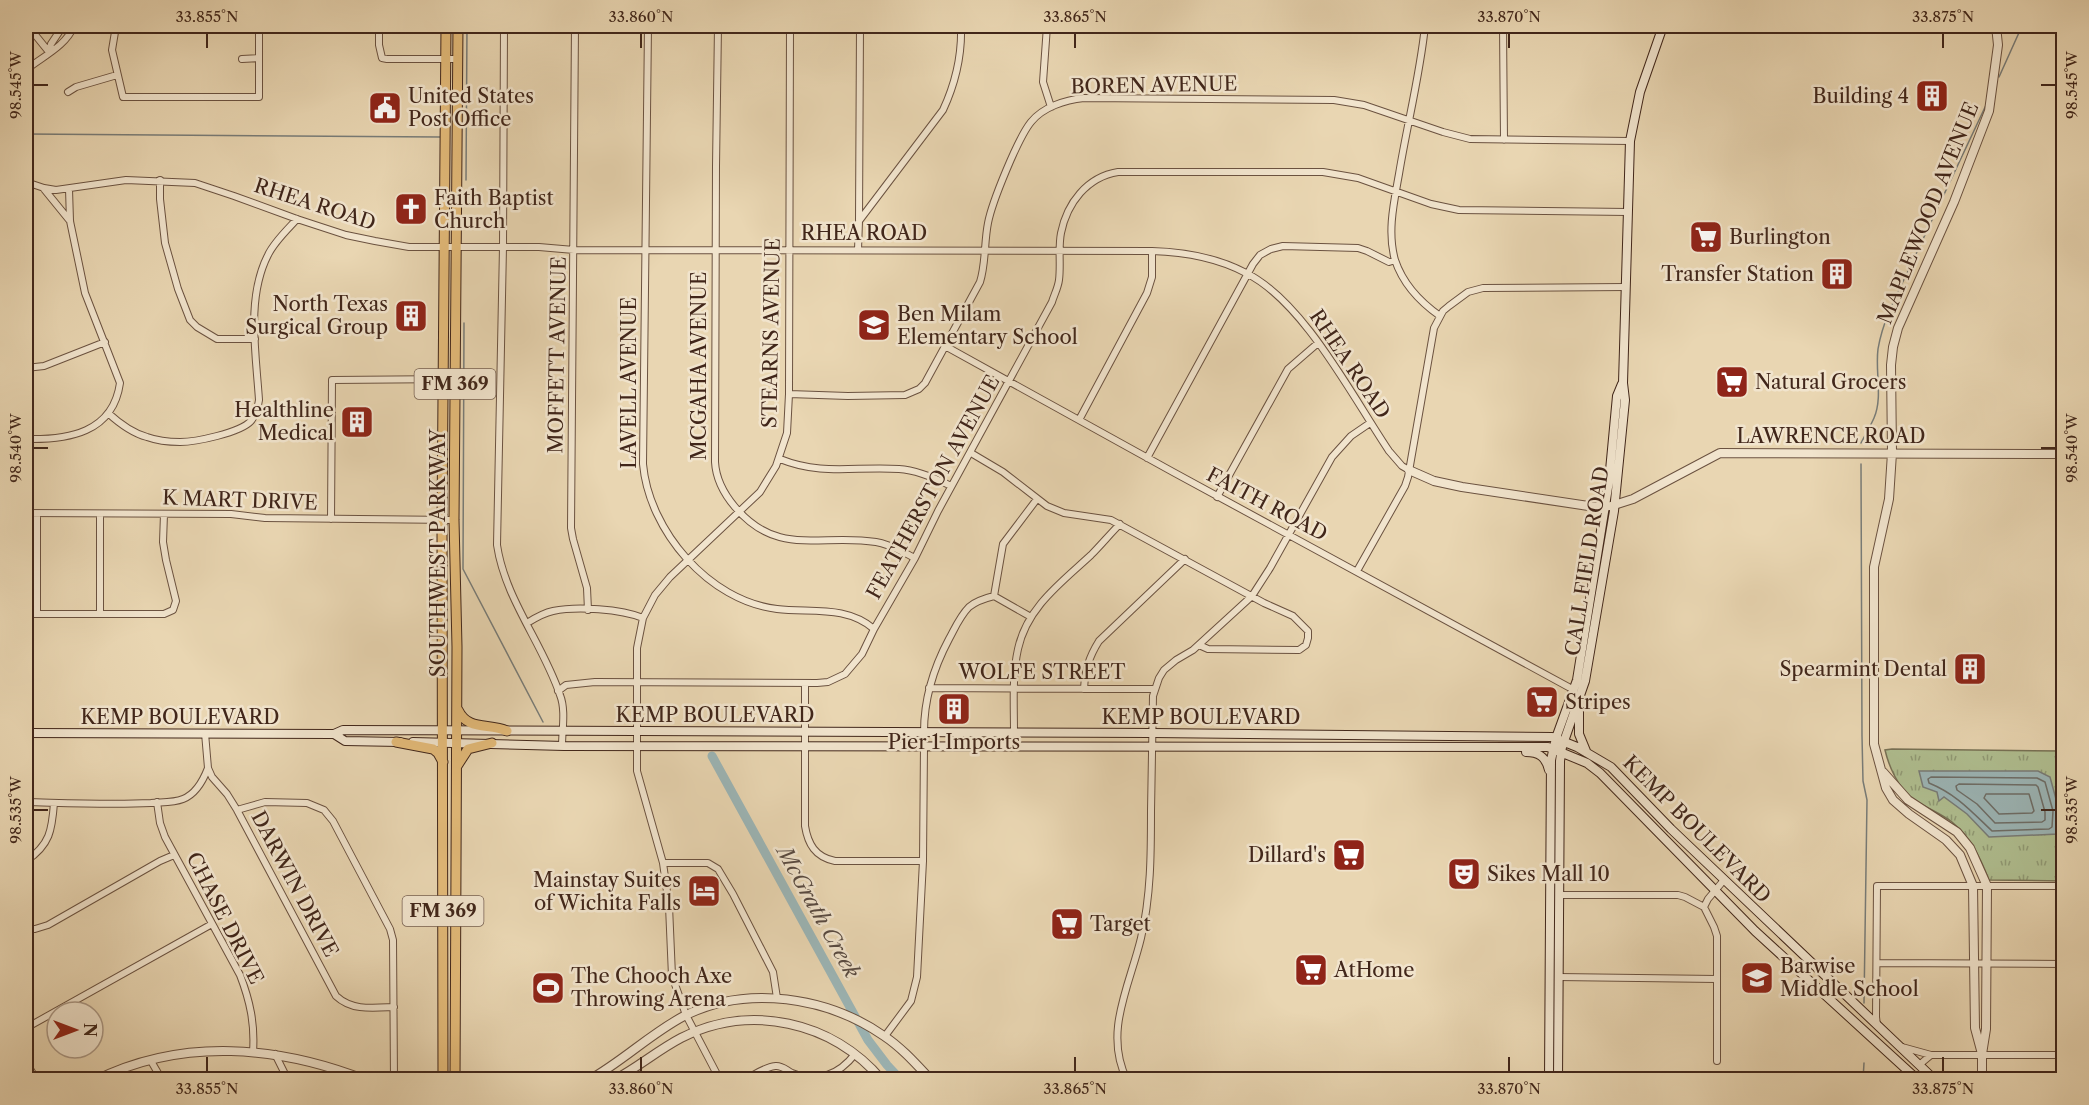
<svg xmlns="http://www.w3.org/2000/svg" width="2089" height="1105" font-family="'Libre Caslon Text',serif">
	<style>
		.grass { fill: url(#grass-tufts); stroke: #787256; stroke-width: 1.5 }
		.water { fill: #9cb6b7; stroke: #787c78; stroke-width: 1.5 }
		.lines { fill: none; stroke-linecap: round; stroke-linejoin: round }
		.shore { stroke: #6e6e68; stroke-width: 1.5 }
		.stream { stroke: #787c78; stroke-width: 1.5 }
		.river { stroke: #9cb6b7; stroke-width: 9 }
		.minor-casing { stroke: #6b5240; stroke-width: 8 }
		.tertiary-casing { stroke: #6b5240; stroke-width: 10 }
		.secondary-casing { stroke: #41261a; stroke-width: 10 }
		.primary-casing { stroke: #41261a; stroke-width: 11 }
		.minor { stroke: #f1e4cd; stroke-width: 6 }
		.tertiary { stroke: #f1e4cd; stroke-width: 8 }
		.secondary { stroke: #f1e4cd; stroke-width: 8 }
		.primary { stroke: #e4bb79; stroke-width: 9 }
		.ticks { fill: none; stroke: #41261a; stroke-width: 2 }
		.labels { text-anchor: middle; stroke-width: 5; stroke-linejoin: round; paint-order: stroke }
		.shield { fill: #f1e4cd; stroke: #765f50; stroke-width: 1.5 }
		.shield-label { font-size: 18px; font-weight: bold; fill: #41261a }
		.street-label { font-size: 20px; fill: #41261a; stroke: #f1e4cd }
		.poi-label { font-size: 20px; fill: #41261a; stroke: #f1e4cd; text-anchor: start }
		.water-label { font-size: 21px; font-style: italic; fill: #584a41; stroke: #f1e4cd }
		.neatline { fill: none; stroke: #41261a; stroke-width: 2 }
		.ticks-label { font-size: 15px; text-anchor: middle; fill: #41261a }
	</style>
	<defs>
		<pattern id="grass-tufts" width="24" height="20" patternUnits="userSpaceOnUse" patternTransform="scale(1.5)"><rect width="24" height="20" fill="#b0bf91"/><path d="M3 7l-1-3M5 7V3M7 7l1-3M15 17l-1-3M17 17v-4M19 17l1-3" fill="none" stroke="#919b76"/></pattern>
	</defs>
	<rect width="100%" height="100%" fill="#e9d6b2"/>
	<filter id="stains"><feTurbulence type="fractalNoise" baseFrequency=".00333" numOctaves="4"/><feColorMatrix values="0 0 0 0 .2 0 0 0 0 .09 0 0 0 0 .02 0 0 0 .5 -.17"/></filter>
	<radialGradient id="worn" r=".72"><stop offset=".6" stop-color="#630" stop-opacity="0"/><stop offset="1" stop-color="#630" stop-opacity=".3"/></radialGradient>
	<path class="grass" d="M1892,749L2063,751V881L1989,880C1980,857 1971,838 1952,822C1940,813 1924,807 1912,798C1898,787 1889,767 1885,750Z"/>
	<path class="water" d="M1919,771H2038L2050,777L2059,810L2058,834L1989,837L1967,814L1944,797L1939,801L1937,792L1923,787Z"/>
	<g class="lines">
		<path class="shore" d="M1931,777L2037,778L2045,782L2053,811L2052,827L2049,829L1992,831C1971,811 1956,794 1929,783L1928,779Z
			M1959,784L2036,785L2038,787L2045,812V820L2042,822L1995,823L1977,804L1957,790L1956,786Z
			M1986,794H2029L2034,811L2032,813L1999,814L1984,798Z"/>
		<path class="stream" d="M1999,77L2022,26
			M26,134L440,137
			M466,180L467,26
			M1916,254L1987,103
			M464,323L463,569L543,722
			M1861,443C1865,435 1870,427 1874,418C1883,397 1875,372 1878,349C1883,319 1899,290 1912,263
			M1861,464L1862,736L1863,781L1867,800L1864,1003
			M1863,1080L1864,1063"/>
		<path class="river" d="M712,756L868,1040L887,1065L901,1080"/>
		<defs>
			<path id="minor" d="M28,26L49,52
				M116,26L112,50L123,97H259V26
				M379,26V45L382,58L387,59H457
				M504,26L503,247L497,545C505,599 543,644 560,695C566,710 562,730 562,746
				M575,26L571,528L573,539L587,588L588,610
				M648,26L643,464C649,531 709,601 777,609C811,613 846,605 874,629
				M718,26L716,166L715,462C716,480 724,494 735,507C778,558 821,533 876,542C890,544 902,552 915,558
				M1047,26L1178,28H1425
				M1047,26L1043,82L1051,107
				M1425,26C1420,75 1407,125 1399,174C1394,202 1387,232 1395,260C1403,284 1420,302 1440,316
				M1503,26L1504,140
				M49,52L51,44L63,26
				M242,59L259,58
				M26,70C43,56 65,47 74,26
				M68,92L76,87L117,75
				M160,180V199L165,243L178,289L190,320L197,327L217,339H255
				M26,182L44,188L56,190L126,180L195,183L234,196L297,219L346,235L375,241L409,247H539L574,250L1152,251C1185,252 1216,257 1246,273C1304,302 1352,396 1389,451L1402,466L1409,470
				M44,189L70,221
				M859,220L860,26
				M858,250L859,221L943,110C956,82 962,56 961,26
				M945,346L1173,472L1574,690
				M26,368L44,366L105,342
				M789,394L848,396L905,395L919,389L925,383L980,282C986,263 984,243 988,223C992,202 1018,138 1031,122C1043,107 1065,100 1084,98L1334,100L1364,105L1443,132L1470,139L1630,141
				M108,413C120,424 132,433 147,437C158,441 169,442 180,442C195,442 240,433 251,421C255,416 258,407 259,400C256,353 246,298 268,255C274,242 287,230 297,219
				M1079,420L1147,293L1152,277V251
				M26,439C68,440 113,433 120,383L85,293L70,221L69,189
				M971,453L1003,472L1047,506L1064,513L1111,520L1264,603L1293,616L1308,631V638L1306,645L1299,650L1208,649L1199,645
				M1147,458L1253,264L1260,255L1271,249L1283,246L1358,248L1367,251L1389,262L1395,260
				M780,459C822,476 855,466 899,469C917,470 935,478 951,486
				M1217,497L1288,369L1318,343
				M26,513L231,514L265,518L454,520
				M37,514V614
				M331,519L332,380L455,379
				M1357,571L1405,486L1408,477L1434,328L1443,311L1449,306L1468,292L1483,288L1626,287
				M994,596L1031,617
				M26,614H164L173,610L176,601L166,560L163,542L164,514
				M100,614V515
				M527,623C535,618 543,613 553,611C577,606 621,609 643,618
				M805,684V826C808,844 815,857 835,861H923
				M929,688L1155,689
				M1084,689C1085,670 1089,657 1099,641L1185,559
				M558,691L566,685L595,682L817,683L828,682L845,674L862,654L874,629L915,558L938,511L1052,302C1054,295 1058,288 1059,280C1061,265 1058,248 1061,233C1067,203 1087,177 1118,172H1323L1358,178L1431,204L1459,210L1628,212
				M924,732C924,698 933,669 949,639C955,628 960,616 969,607C976,601 986,598 994,596L1003,544L1037,499
				M205,733L208,768L212,777L227,794L237,810L336,996C352,1011 373,1008 394,1007
				M1014,733C1014,705 1012,676 1018,649C1027,607 1062,582 1091,555C1101,545 1110,534 1120,524
				M26,802C67,803 109,805 151,803C161,802 173,803 183,799C196,794 203,781 208,768
				M157,802L160,823L165,837L240,975C250,1001 255,1024 253,1052
				M237,810L265,802L307,803L324,810L333,821L390,929L393,940L394,1080
				M26,861C50,845 52,830 54,803
				M663,863H708L718,869L733,894L773,972L777,998
				M1559,895H1678L1685,897L1704,907
				M26,929H35L48,925L160,861L174,855
				M1877,963L2064,964
				M1558,977L1717,979
				M1877,1025L1876,1017L1877,886H2064
				M26,1028L212,924
				M885,1036L911,1001L917,977L923,861L924,746
				M1902,1047L1931,1055
				M275,1054L288,1080
				M151,1061L162,1080
				M1717,1061V936L1714,927L1704,907L1708,899L1724,880
				M26,1063L37,1080
				M1919,1065L1931,1055H2064
				M720,1080L686,1015L672,976L669,906L663,863L637,771V648L643,618L655,595L670,577L760,492L776,466L787,433L789,394L790,26
				M744,1080C754,1075 765,1067 775,1066C782,1065 786,1070 792,1073C817,1083 839,1075 855,1054
				M1127,1080C1103,1032 1130,985 1141,938C1151,896 1151,853 1151,811C1152,773 1152,734 1153,696L1159,678L1164,670L1176,660L1193,650L1252,596L1270,568L1332,457L1351,436L1370,423"/>
			<path id="tertiary" d="M1409,470L1434,481L1462,487L1595,507L1611,506L1633,499L1720,453L2064,454
				M1883,772L1908,800L1957,832L1970,848L1987,886L1986,1029L1982,1054V1080
				M1982,1054L1975,1028L1973,886L1960,855L1946,840L1909,814L1893,800L1886,788L1874,744V567L1889,499L1892,453L1891,365L1893,347L1898,328L1954,202L1989,111L1998,45L1996,26
				M96,1080C183,1037 279,1046 366,1080
				M589,1080C623,1061 650,1034 684,1016C747,984 828,997 884,1036C902,1048 916,1064 931,1080
				M614,1080C637,1068 658,1050 681,1038C750,1003 832,1021 882,1080"/>
			<path id="secondary" d="M1579,712V734L1586,751
				M26,733L334,734L343,730L1152,733L1552,737L1577,747L1611,767L1671,829L1935,1080
				M334,734L345,741L400,742
				M413,742L564,746L1548,747L1587,763L1600,773L1755,931L1918,1080
				M1526,752C1539,752 1546,757 1549,770
				M1549,1080L1551,760L1556,738L1577,680L1609,481L1617,396L1622,384
				M1558,1080L1560,761L1562,747L1585,681L1614,511L1625,400L1623,383L1630,141L1640,92L1663,26"/>
			<path id="primary" d="M458,710C468,731 488,723 507,731
				M396,742L433,749L438,753L443,762
				M457,766L468,749L492,743
				M443,1080L442,520L446,26
				M455,1080L457,647L454,520L458,26"/>
		</defs>
		<use href="#minor" class="minor-casing"/>
		<use href="#tertiary" class="tertiary-casing"/>
		<use href="#secondary" class="secondary-casing"/>
		<use href="#primary" class="primary-casing"/>
		<use href="#minor" class="minor"/>
		<use href="#tertiary" class="tertiary"/>
		<use href="#secondary" class="secondary"/>
		<use href="#primary" class="primary"/>
	</g>
	<path class="ticks" d="M207,33V48M641,33V48M1075,33V48M1509,33V48M1943,33V48M33,85H48M2041,85H2056M33,448H48M2041,448H2056M33,810H48M2041,810H2056M207,1057V1072M641,1057V1072M1075,1057V1072M1509,1057V1072M1943,1057V1072"/>
	<defs>
		<symbol id="building-square" viewBox="-11 -11 22 22"><rect x="-9" y="-9" width="18" height="18" rx="4" fill="#8f2418" stroke="#f1e4cd"/><path d="M-4-6H4V6H1V3H-1V6H-4ZM-2.5-4.3h1.7v1.8h-1.7ZM.8-4.3h1.7v1.8H.8ZM-2.5-1h1.7V.8h-1.7ZM.8-1h1.7V.8H.8Z" fill="#fff"/></symbol>
		<symbol id="civic-square" viewBox="-11 -11 22 22"><rect x="-9" y="-9" width="18" height="18" rx="4" fill="#8f2418" stroke="#f1e4cd"/><path d="M-.6-6.5H3V-4.5H.6V-3L4-1V1h2V6H-6V1h2V-1L-.6-3ZM-1.2 2.5V6h2.4V2.5Z" fill="#fff"/></symbol>
		<symbol id="church-square" viewBox="-11 -11 22 22"><rect x="-9" y="-9" width="18" height="18" rx="4" fill="#8f2418" stroke="#f1e4cd"/><path d="M-1.2-6h2.4v3.5h3.3v2.4h-3.3V6h-2.4V-.1h-3.3v-2.4h3.3Z" fill="#fff"/></symbol>
		<symbol id="supermarket-square" viewBox="-11 -11 22 22"><rect x="-9" y="-9" width="18" height="18" rx="4" fill="#8f2418" stroke="#f1e4cd"/><path d="M-6-5.5h2.5l.6 2H6L4.5 2H-2.5L-4.4-4H-6ZM-1.5 3.2a1.3 1.3 0 1 0 .1 0ZM3 3.2a1.3 1.3 0 1 0 .1 0Z" fill="#fff"/></symbol>
		<symbol id="school-square" viewBox="-11 -11 22 22"><rect x="-9" y="-9" width="18" height="18" rx="4" fill="#8f2418" stroke="#f1e4cd"/><path d="M0-5L7-2L0 1L-7-2ZM-4 1L0 2.5L4 1V4Q0 6-4 4Z" fill="#fff"/></symbol>
		<symbol id="theatre-square" viewBox="-11 -11 22 22"><rect x="-9" y="-9" width="18" height="18" rx="4" fill="#8f2418" stroke="#f1e4cd"/><path d="M-5-5.5Q0-4 5-5.5V0Q5 5 0 6Q-5 5-5 0ZM-3.3-2.5H-1v1.5H-3.3ZM1-2.5H3.3v1.5H1ZM-2.8 1Q0 5.5 2.8 1Z" fill="#fff"/></symbol>
		<symbol id="hotel-square" viewBox="-11 -11 22 22"><rect x="-9" y="-9" width="18" height="18" rx="4" fill="#8f2418" stroke="#f1e4cd"/><path d="M-6-4.5h1.5V1H6V5H4.5V3h-9V5H-6ZM-4 0a1.8 1.8 0 1 1 3.6 0ZM.5 0V-2.5h3Q6-2.5 6 0Z" fill="#fff"/></symbol>
		<symbol id="stadium-square" viewBox="-11 -11 22 22"><rect x="-9" y="-9" width="18" height="18" rx="4" fill="#8f2418" stroke="#f1e4cd"/><path d="M0-5a6.5 5 0 1 0 0 10a6.5 5 0 1 0 0-10ZM-3.5-1.8h7v3.6h-7Z" fill="#fff"/></symbol>
	</defs>
	<g fill-rule="evenodd">
		<use href="#building-square" x="1913" y="77" width="38" height="38"/>
		<use href="#civic-square" x="366" y="89" width="38" height="38"/>
		<use href="#church-square" x="392" y="190" width="38" height="38"/>
		<use href="#supermarket-square" x="1687" y="218" width="38" height="38"/>
		<use href="#building-square" x="1818" y="255" width="38" height="38"/>
		<use href="#building-square" x="392" y="297" width="38" height="38"/>
		<use href="#school-square" x="855" y="306" width="38" height="38"/>
		<use href="#supermarket-square" x="1713" y="363" width="38" height="38"/>
		<use href="#building-square" x="338" y="403" width="38" height="38"/>
		<use href="#building-square" x="1951" y="650" width="38" height="38"/>
		<use href="#supermarket-square" x="1523" y="683" width="38" height="38"/>
		<use href="#building-square" x="935" y="690" width="38" height="38"/>
		<use href="#supermarket-square" x="1330" y="836" width="38" height="38"/>
		<use href="#theatre-square" x="1445" y="855" width="38" height="38"/>
		<use href="#hotel-square" x="685" y="872" width="38" height="38"/>
		<use href="#supermarket-square" x="1048" y="905" width="38" height="38"/>
		<use href="#supermarket-square" x="1292" y="951" width="38" height="38"/>
		<use href="#school-square" x="1738" y="959" width="38" height="38"/>
		<use href="#stadium-square" x="529" y="969" width="38" height="38"/>
	</g>
	<g class="labels">
		<g class="shield">
			<rect x="414.5" y="369" width="81" height="30" rx="4.5"/>
			<rect x="402.5" y="896" width="81" height="30" rx="4.5"/>
		</g>
		<g class="shield-label">
			<text x="455" y="390">FM 369</text>
			<text x="443" y="917">FM 369</text>
		</g>
		<g class="street-label">
			<text transform="translate(1154 85) rotate(-1)" y="7">BOREN AVENUE</text>
			<text transform="translate(315 204) rotate(18)" y="7">RHEA ROAD</text>
			<text transform="translate(1928 213) rotate(-68)" y="7">MAPLEWOOD AVENUE</text>
			<text x="864" y="240">RHEA ROAD</text>
			<text transform="translate(771 333) rotate(-89)" y="7">STEARNS AVENUE</text>
			<text transform="translate(557 355) rotate(-89)" y="7">MOFFETT AVENUE</text>
			<text transform="translate(1350 364) rotate(56)" y="7">RHEA ROAD</text>
			<text transform="translate(699 366) rotate(-90)" y="7">MCGAHA AVENUE</text>
			<text transform="translate(629 383) rotate(-90)" y="7">LAVELL AVENUE</text>
			<text x="1831" y="443">LAWRENCE ROAD</text>
			<text transform="translate(933 487) rotate(-61)" y="7">FEATHERSTON AVENUE</text>
			<text transform="translate(240 500) rotate(2)" y="7">K MART DRIVE</text>
			<text transform="translate(1267 504) rotate(28)" y="7">FAITH ROAD</text>
			<text transform="translate(438 553) rotate(-90)" y="7">SOUTHWEST PARKWAY</text>
			<text transform="translate(1587 561) rotate(-81)" y="7">CALL FIELD ROAD</text>
			<text x="1042" y="679">WOLFE STREET</text>
			<text x="715" y="722">KEMP BOULEVARD</text>
			<text x="180" y="724">KEMP BOULEVARD</text>
			<text x="1201" y="724">KEMP BOULEVARD</text>
			<text transform="translate(1697 829) rotate(45)" y="7">KEMP BOULEVARD</text>
			<text transform="translate(295 884) rotate(62)" y="7">DARWIN DRIVE</text>
			<text transform="translate(225 918) rotate(63)" y="7">CHASE DRIVE</text>
		</g>
		<g class="poi-label">
			<text x="408" y="103">United States<tspan x="408" dy="23">Post Office</tspan></text>
			<text x="1909" y="103" text-anchor="end">Building 4</text>
			<text x="434" y="205">Faith Baptist<tspan x="434" dy="23">Church</tspan></text>
			<text x="1729" y="244">Burlington</text>
			<text x="1814" y="281" text-anchor="end">Transfer Station</text>
			<text x="388" y="311" text-anchor="end">North Texas<tspan x="388" dy="23">Surgical Group</tspan></text>
			<text x="897" y="321">Ben Milam<tspan x="897" dy="23">Elementary School</tspan></text>
			<text x="1755" y="389">Natural Grocers</text>
			<text x="334" y="417" text-anchor="end">Healthline<tspan x="334" dy="23">Medical</tspan></text>
			<text x="1947" y="676" text-anchor="end">Spearmint Dental</text>
			<text x="1565" y="709">Stripes</text>
			<text x="954" y="749" text-anchor="middle">Pier 1 Imports</text>
			<text x="1326" y="862" text-anchor="end">Dillard's</text>
			<text x="1487" y="881">Sikes Mall 10</text>
			<text x="681" y="887" text-anchor="end">Mainstay Suites<tspan x="681" dy="23">of Wichita Falls</tspan></text>
			<text x="1090" y="931">Target</text>
			<text x="1780" y="973">Barwise<tspan x="1780" dy="23">Middle School</tspan></text>
			<text x="1334" y="977">AtHome</text>
			<text x="571" y="983">The Chooch Axe<tspan x="571" dy="23">Throwing Arena</tspan></text>
		</g>
		<g class="water-label">
			<text transform="translate(818 912) rotate(61)" y="7">McGrath Creek</text>
		</g>
	</g>
	<rect width="2089" height="1105" fill="none" stroke="#e9d6b2" stroke-width="66"/>
	<g transform="translate(75 1030) rotate(90)"><circle r="28" fill="#f1e4cd" stroke="#ab9885" stroke-width="1.5"/>
	<path d="M0-4.5L10 22L0 15L-10 22Z" fill="#8f2418"/>
	<text y="-9" font-size="16" font-weight="bold" text-anchor="middle" fill="#41261a">N</text>
	</g>
	<rect x="33" y="33" width="2023" height="1039" class="neatline"/>
	<g class="ticks-label">
		<text x="207" y="22">33.855°N</text>
		<text x="641" y="22">33.860°N</text>
		<text x="1075" y="22">33.865°N</text>
		<text x="1509" y="22">33.870°N</text>
		<text x="1943" y="22">33.875°N</text>
		<text transform="translate(2072 85) rotate(-90)" y="5">98.545°W</text>
		<text transform="translate(16 85) rotate(-90)" y="5">98.545°W</text>
		<text transform="translate(2072 448) rotate(-90)" y="5">98.540°W</text>
		<text transform="translate(16 448) rotate(-90)" y="5">98.540°W</text>
		<text transform="translate(2072 810) rotate(-90)" y="5">98.535°W</text>
		<text transform="translate(16 810) rotate(-90)" y="5">98.535°W</text>
		<text x="207" y="1094">33.855°N</text>
		<text x="641" y="1094">33.860°N</text>
		<text x="1075" y="1094">33.865°N</text>
		<text x="1509" y="1094">33.870°N</text>
		<text x="1943" y="1094">33.875°N</text>
	</g>
	<rect width="100%" height="100%" filter="url(#stains)"/>
	<rect width="100%" height="100%" fill="url(#worn)"/>
</svg>
